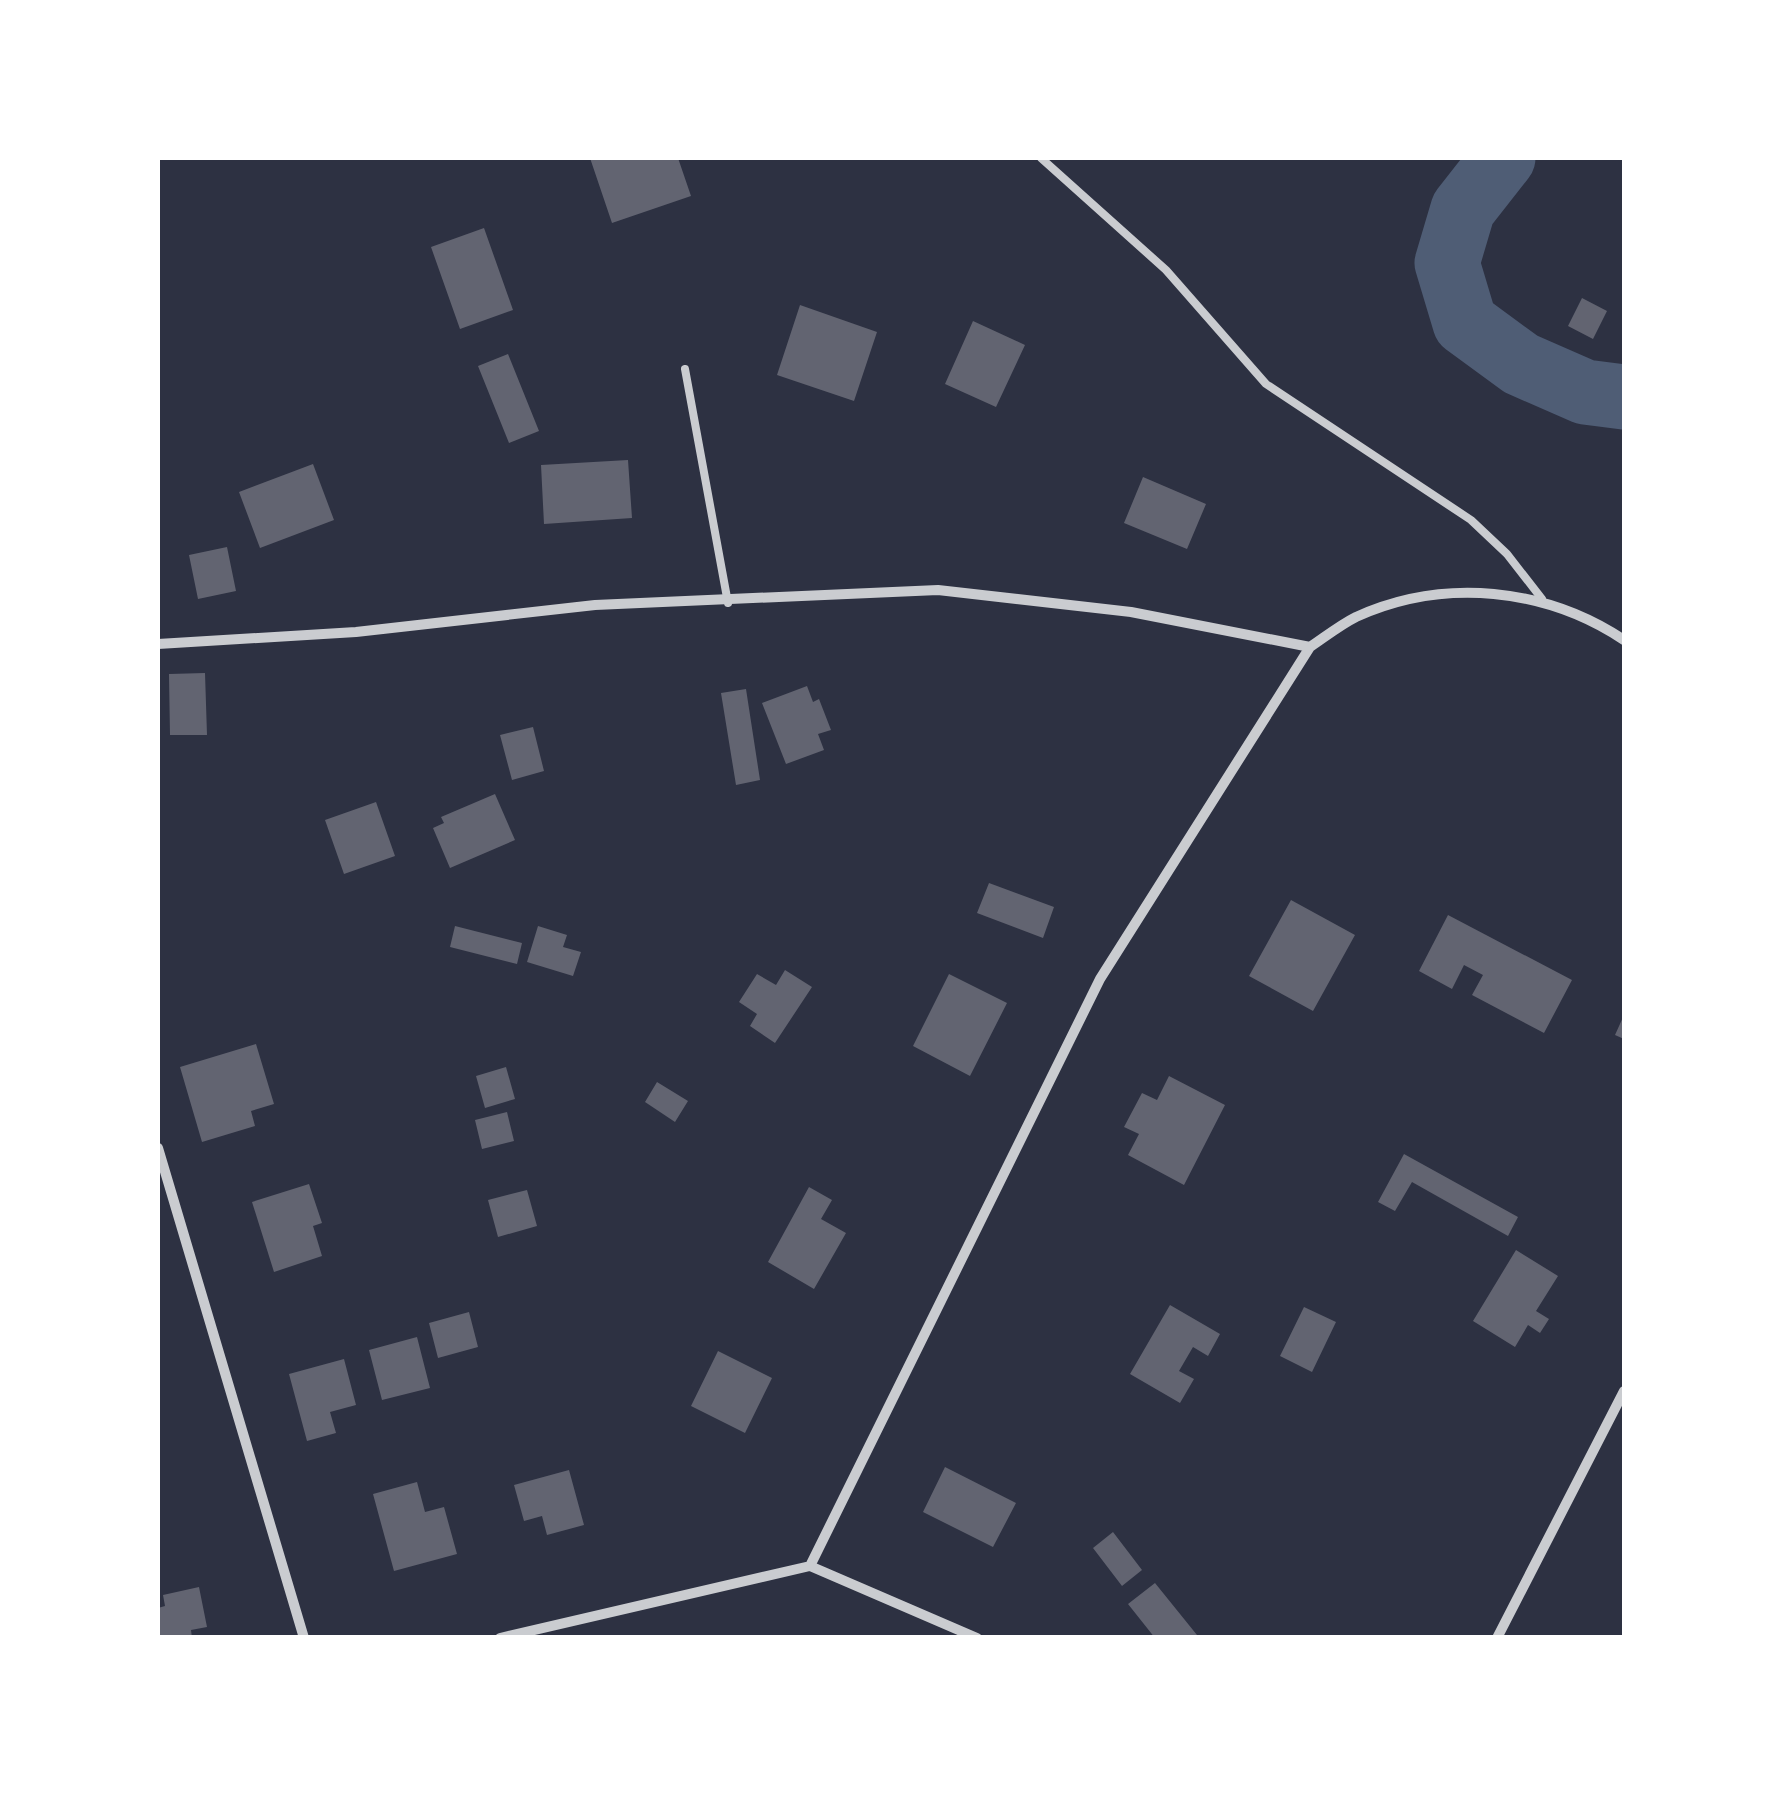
<svg xmlns="http://www.w3.org/2000/svg" width="1782" height="1795" font-family="'PT Sans',sans-serif">
	<style>
		.lines { fill: none; stroke-linecap: round; stroke-linejoin: round }
		.river { stroke: #4f5d75; stroke-width: 65 }
		.building { fill: #626471 }
		.service { stroke: #caccd0; stroke-width: 8 }
		.minor { stroke: #caccd0; stroke-width: 10 }
	</style>
	<rect width="100%" height="100%" fill="#2d3142"/>
	<g class="lines">
		<path class="river" d="M1503,158L1463,209L1447,263L1465,323L1521,364L1585,392L1624,397"/>
	</g>
	<path class="building" d="M590,158H678L691,196L612,223Z
		M484,228L513,310L460,329L431,247Z
		M1582,298L1607,311L1593,339L1568,326Z
		M800,305L877,332L854,401L777,375Z
		M973,321L1025,345L996,407L945,384Z
		M508,354L539,431L509,443L478,366Z
		M628,460L632,518L544,524L541,465Z
		M313,464L334,520L260,548L239,492Z
		M1143,477L1206,504L1187,549L1124,523Z
		M227,547L236,591L198,599L189,555Z
		M205,673L207,735H170L169,674Z
		M807,686L813,702L819,699L831,730L818,734L824,750L786,764L762,703Z
		M746,689L760,780L736,785L721,693Z
		M533,727L544,771L512,780L500,735Z
		M495,794L515,840L450,868L433,828L444,823L441,817Z
		M376,802L395,856L344,874L325,820Z
		M989,883L1054,907L1043,938L977,913Z
		M1291,900L1355,935L1313,1011L1249,976Z
		M1448,915L1572,980L1544,1033L1472,995L1483,975L1464,965L1452,989L1419,971Z
		M455,926L522,943L517,964L450,947Z
		M538,926L567,935L563,947L581,952L573,976L527,962Z
		M785,970L812,987L775,1043L750,1026L757,1014L739,1002L757,974L776,985Z
		M949,974L1007,1003L970,1076L913,1046Z
		M1624,1015V1039L1615,1035Z
		M256,1044L274,1104L251,1111L255,1126L202,1142L180,1067Z
		M506,1067L515,1099L485,1108L476,1076Z
		M1169,1076L1225,1105L1184,1185L1128,1155L1139,1134L1124,1127L1142,1093L1157,1100Z
		M657,1082L688,1101L675,1122L645,1102Z
		M507,1112L514,1141L482,1149L475,1120Z
		M1404,1154L1518,1217L1508,1236L1412,1182L1395,1211L1378,1202Z
		M309,1184L322,1223L313,1226L322,1256L274,1272L252,1202Z
		M809,1187L832,1200L821,1219L846,1233L814,1289L768,1262Z
		M527,1190L537,1226L498,1237L488,1200Z
		M1516,1250L1558,1276L1536,1311L1549,1319L1540,1333L1528,1325L1515,1347L1473,1321Z
		M1170,1305L1220,1334L1208,1356L1193,1347L1179,1371L1194,1379L1180,1403L1130,1374Z
		M1304,1307L1336,1322L1312,1372L1280,1356Z
		M469,1312L478,1347L438,1358L429,1323Z
		M417,1337L430,1388L382,1400L369,1350Z
		M718,1351L772,1378L745,1433L691,1406Z
		M344,1359L356,1405L330,1412L336,1433L307,1441L289,1374Z
		M945,1467L1016,1503L993,1547L923,1512Z
		M569,1470L584,1525L547,1535L542,1516L524,1521L514,1485Z
		M417,1482L425,1512L444,1507L457,1554L394,1571L373,1494Z
		M1113,1532L1142,1570L1122,1586L1093,1548Z
		M1155,1583L1197,1635L1194,1638H1155L1128,1604Z
		M199,1587L207,1627L191,1630L192,1638H158V1608L165,1606L163,1595Z"/>
	<g class="lines">
		<path class="service" d="M1041,158L1166,270L1266,384L1471,520L1507,554L1542,599
			M685,369L728,603"/>
		<path class="minor" d="M158,644L356,632L595,605L938,590L1131,612L1310,647
			M158,1148L304,1638
			M810,1566L977,1638
			M500,1638L810,1566L1100,979L1310,647C1325,637 1340,625 1356,617C1444,577 1546,588 1624,640
			M1497,1638L1624,1391"/>
	</g>
	<rect width="1782" height="1795" fill="none" stroke="#ffffff" stroke-width="320"/>
</svg>
